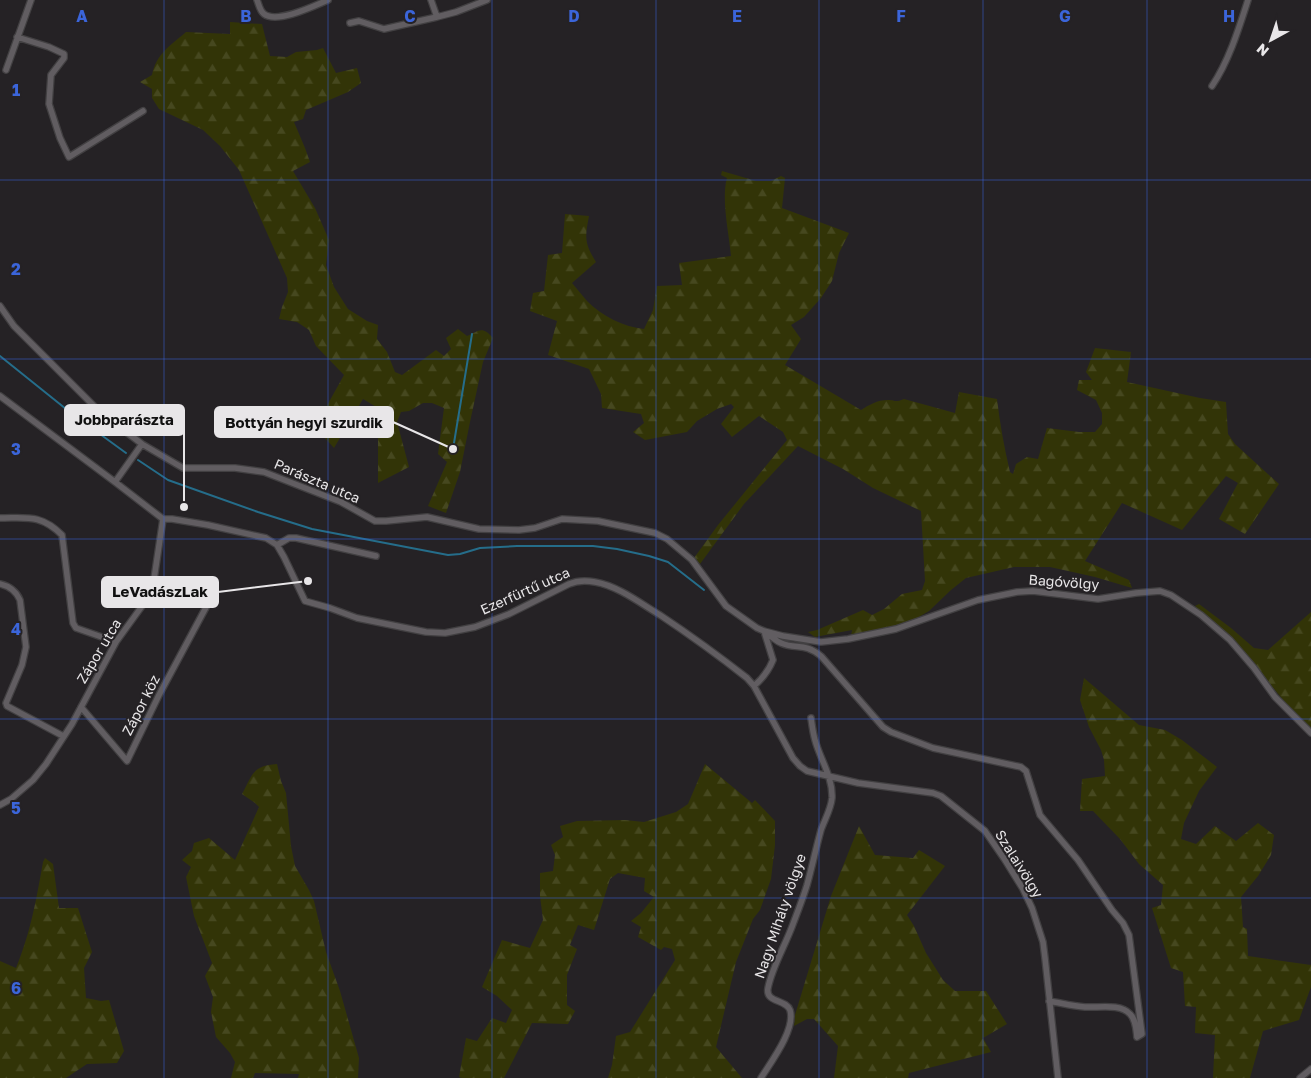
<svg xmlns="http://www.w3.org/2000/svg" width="1311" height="1078" font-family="'Golos Text',sans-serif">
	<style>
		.forest { fill: url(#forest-firs) }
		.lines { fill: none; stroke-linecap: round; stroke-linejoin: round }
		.stream { stroke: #256d8a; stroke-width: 2 }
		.street-casing { stroke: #424042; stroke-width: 8 }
		.street { stroke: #615d61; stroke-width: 5.5 }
		.grid { fill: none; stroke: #3b65da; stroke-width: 1; stroke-opacity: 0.55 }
		.labels { text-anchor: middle; stroke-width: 4; stroke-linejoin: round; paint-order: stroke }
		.street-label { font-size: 14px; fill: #e8e6e8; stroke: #252225 }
		.grid-label { font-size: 16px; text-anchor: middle; font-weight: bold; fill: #3b65da; stroke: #252225; stroke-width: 4; stroke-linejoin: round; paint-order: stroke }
		.leader { fill: none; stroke: #e8e6e8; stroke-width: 2 }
		.callout-dot { fill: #e8e6e8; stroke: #252225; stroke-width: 2 }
		.callout { fill: #e8e6e8; stroke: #e8e6e8; stroke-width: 2 }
		.callout-label { font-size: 15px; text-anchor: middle; font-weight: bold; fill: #111 }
	</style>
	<defs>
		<pattern id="forest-firs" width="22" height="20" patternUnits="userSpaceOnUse" patternTransform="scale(1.25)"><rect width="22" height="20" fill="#323407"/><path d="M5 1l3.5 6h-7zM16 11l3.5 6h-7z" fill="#46481f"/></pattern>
	</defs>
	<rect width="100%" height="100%" fill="#252225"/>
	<path class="forest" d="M230,22L262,24L270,56L287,57L296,52L317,50L323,48L336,73L357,68L361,83L348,92L306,110L303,119L294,122L305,148L310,162L293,171L315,208L329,240L326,265L334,287L348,309L367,321L378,325L377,339L387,352L395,372L402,375L436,350L444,356L451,349L446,338L458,329L467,336C479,331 482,325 493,338L483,362L470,422L460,472L446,513L428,506L447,462L438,454L444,408L432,403H423L409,411L401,412L397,422L409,467L378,483V408L363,399L334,448L315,427L344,375L316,346L309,330L297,322L279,319L282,307L288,292L287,278L239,170L220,146L203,130L159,109L152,98V89L140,82L152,75C156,54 171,45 186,32L230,34Z
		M722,171L756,181H771L781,176L785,178L782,208L849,233L839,253L832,281L821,298L804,317L791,325L801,339L785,365L861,410C869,405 877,400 888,400C896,400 894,403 904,399L955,413L959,392L997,399C1000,424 1004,447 1010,472L1013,474L1016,464L1027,457L1038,459L1047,428L1079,432H1095L1102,424V413L1096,400L1077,390L1079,380H1092L1086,372L1095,348L1131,352L1127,382L1200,398L1226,402L1228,434L1235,444L1279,484L1245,534L1219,519L1238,483L1226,476L1182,530L1122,503L1085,561L1129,580L1132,588L1095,577L1050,567H1014L966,578L951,590L929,611L912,621L878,630L851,636L852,630L815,637L808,632L817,630L863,610L872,615L884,609L902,594L922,590L925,581L921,511L873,488L843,469L798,446L744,504L700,564L694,558L718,525L787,440L783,432L759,416L732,437L721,424L734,407L731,404L717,409L697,421L687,432L645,440L633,432L644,423L641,414L602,408L601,394L589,369L548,355L557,321L530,311L533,293L544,291L548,255L562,253L565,214L589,216C585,237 584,243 596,262L572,283C577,289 582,295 587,301C602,316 624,327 644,329L653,310L657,286L682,285L679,263L731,256C729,233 721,199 727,178L721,175Z
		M1199,604L1231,628L1254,648L1268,650L1311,612V729L1289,707L1256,667L1195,606Z
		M1084,678L1139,725L1165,730L1182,740L1217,767L1199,791L1184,823L1181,839L1196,844L1215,826L1236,841L1258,823L1274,835L1271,855L1258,876L1241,897L1243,927L1247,929L1248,956L1311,965V987L1299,1020L1263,1031L1250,1078H1213L1215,1035L1195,1033L1196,1007L1185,1006L1183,972L1171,968L1152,908L1161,905L1163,885L1139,864L1120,839L1093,811H1080L1082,779L1105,776L1104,760L1101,750L1089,727L1080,700Z
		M277,764L281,781L286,793L291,846L295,866L309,890L314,901L326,952L340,991L359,1058L358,1078H298L299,1074L255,1073L253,1078H231L235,1062L230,1053L216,1037L211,1012L213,997L205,976L212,963L194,916L186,877L191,867L182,860L192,851L194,843L209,838L235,860L259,807L255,803L242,794C253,774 252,766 277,764Z
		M705,764L752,803L755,800L775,821V845L771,879L760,910L753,919L736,962L716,1047L742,1078H608L612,1065L616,1036L630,1032L675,960L672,949L664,947L661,950L638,937L641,927L631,921L641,913L654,897L644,891L645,878L618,873L610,879L594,930L578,925L570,945L577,949L567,975V1005L575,1011L568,1024L532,1023L504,1078H462L459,1077L466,1038L477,1041L492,1018L506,1023L512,1010L497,996L482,987L502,940L530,948L543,920L540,896V873L553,871L555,855L551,845L563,837L560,826L577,821L625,820L644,822L676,812L688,804Z
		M859,826L875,855L913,858L919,850L945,866L907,915L914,926L926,953L943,980L955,991H986L1007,1024L983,1038L991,1052L909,1073L908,1078H834L838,1046L814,1019H807L794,1026L795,1015L831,896Z
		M45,858L53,864L59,908H78L92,952L84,968L86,998L101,1001L109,1000L124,1051L117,1063L87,1064L66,1078H0V961L16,968C31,931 36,901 43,862Z"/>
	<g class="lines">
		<path class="stream" d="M0,356L71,413L126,453
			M453,449L472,334
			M138,460L168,480L258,512L312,529L448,555L460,554L480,548L517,546H593L617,549L649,556L668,562L704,590"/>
		<defs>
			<path id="street" d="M257,0C259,5 260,11 264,14C277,24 314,6 328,0
				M431,0L437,17
				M350,23L359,21L384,29L437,17L456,12L487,0
				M17,37L49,47L64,54V58L51,75L49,104L60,138L69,157L143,111
				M6,70L31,0
				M1212,86C1229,61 1239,28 1248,0
				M0,306L14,326L101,413L142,444L183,468H235L264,472L341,502L375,521H386L427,517L479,529L519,530L535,528L562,519L598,521L655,533L667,539L692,560L726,606L757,628L764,631L773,660C769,670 762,679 754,686
				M0,396L115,482L163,519H172L208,525L266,538L277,545L284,557L305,601L330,608L357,618L426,632L445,633L475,627L509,614L569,584C578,580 585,580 595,582C618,586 640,603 660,615C690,635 719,656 747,678L754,686L793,758L800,766L807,771L858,783L933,793L941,796L985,831L1005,860L1023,889L1032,908L1043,942L1045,958L1058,1078
				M115,482L142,444
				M0,518C27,518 41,514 62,535L73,623L76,628L116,642
				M277,545L289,538H296L376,556
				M0,584C9,586 16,591 20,600L26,647L22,665L6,703L7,706L63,736
				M764,631L783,636L821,642L848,639L896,629L978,600L1017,592L1033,591L1098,599L1136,593L1160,591L1171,595L1201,615L1230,640L1254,668L1275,697L1311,733
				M770,636C774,638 777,642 781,643C797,650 804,642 821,656L883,727L891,732L933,748L1021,767L1026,771L1040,815L1078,860L1112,910L1123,923L1129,935L1142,1034L1137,1037
				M81,707L127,761L159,695L211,598
				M0,805L11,799L33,780L46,764L72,724L116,642L145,602L154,579L163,519
				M1049,1001C1061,1003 1073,1006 1085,1007C1098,1008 1120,1003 1130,1014C1136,1020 1136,1029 1137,1037
				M761,1078C771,1062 796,1029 790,1010C786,999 765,1003 768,988C772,967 786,944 793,924C798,911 803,898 807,885C812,867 816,848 821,830C825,819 831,809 832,798C833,777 820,759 815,740C813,733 812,725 811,718
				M1300,1078L1311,1069"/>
		</defs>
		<use href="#street" class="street-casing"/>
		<use href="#street" class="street"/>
	</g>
	<path class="grid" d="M164,0V1078M328,0V1078M492,0V1078M656,0V1078M819,0V1078M983,0V1078M1147,0V1078M0,180H1311M0,359H1311M0,539H1311M0,719H1311M0,898H1311"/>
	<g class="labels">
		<g class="street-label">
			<text transform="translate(317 481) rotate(23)" y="5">Parászta utca</text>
			<text transform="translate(1064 582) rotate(4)" y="5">Bagóvölgy</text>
			<text transform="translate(525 591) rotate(-24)" y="5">Ezerfürtű utca</text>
			<text transform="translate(99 651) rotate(-59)" y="5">Zápor utca</text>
			<text transform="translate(141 705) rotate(-63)" y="5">Zápor köz</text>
			<text transform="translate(1019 864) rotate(58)" y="5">Szalaivölgy</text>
			<text transform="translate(780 916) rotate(-71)" y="5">Nagy Mihály völgye</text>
		</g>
	</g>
	<g class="grid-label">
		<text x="82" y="22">A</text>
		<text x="246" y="22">B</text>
		<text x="410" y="22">C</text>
		<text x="574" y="22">D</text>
		<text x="737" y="22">E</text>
		<text x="901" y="22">F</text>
		<text x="1065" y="22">G</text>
		<text x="1229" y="22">H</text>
		<text x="16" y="96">1</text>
		<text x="16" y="275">2</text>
		<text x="16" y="455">3</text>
		<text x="16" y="635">4</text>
		<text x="16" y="814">5</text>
		<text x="16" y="994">6</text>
	</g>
	<path class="leader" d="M184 507L184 420M453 449L393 422M308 581L218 592"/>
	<g class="callout-dot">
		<circle cx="184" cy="507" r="5"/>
		<circle cx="453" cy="449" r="5"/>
		<circle cx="308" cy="581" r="5"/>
	</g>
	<g class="callout">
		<rect x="65" y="405" width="119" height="30" rx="5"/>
		<rect x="215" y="407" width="178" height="30" rx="5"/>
		<rect x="102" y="577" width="116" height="30" rx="5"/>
	</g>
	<g class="callout-label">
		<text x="124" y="425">Jobbparászta</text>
		<text x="304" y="428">Bottyán hegyi szurdik</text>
		<text x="160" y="597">LeVadászLak</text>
	</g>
	<g transform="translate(1271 40) rotate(220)" stroke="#252225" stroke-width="4" paint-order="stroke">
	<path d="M0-4L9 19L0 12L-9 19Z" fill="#e8e6e8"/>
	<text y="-8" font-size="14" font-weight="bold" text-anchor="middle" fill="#e8e6e8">N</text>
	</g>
</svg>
